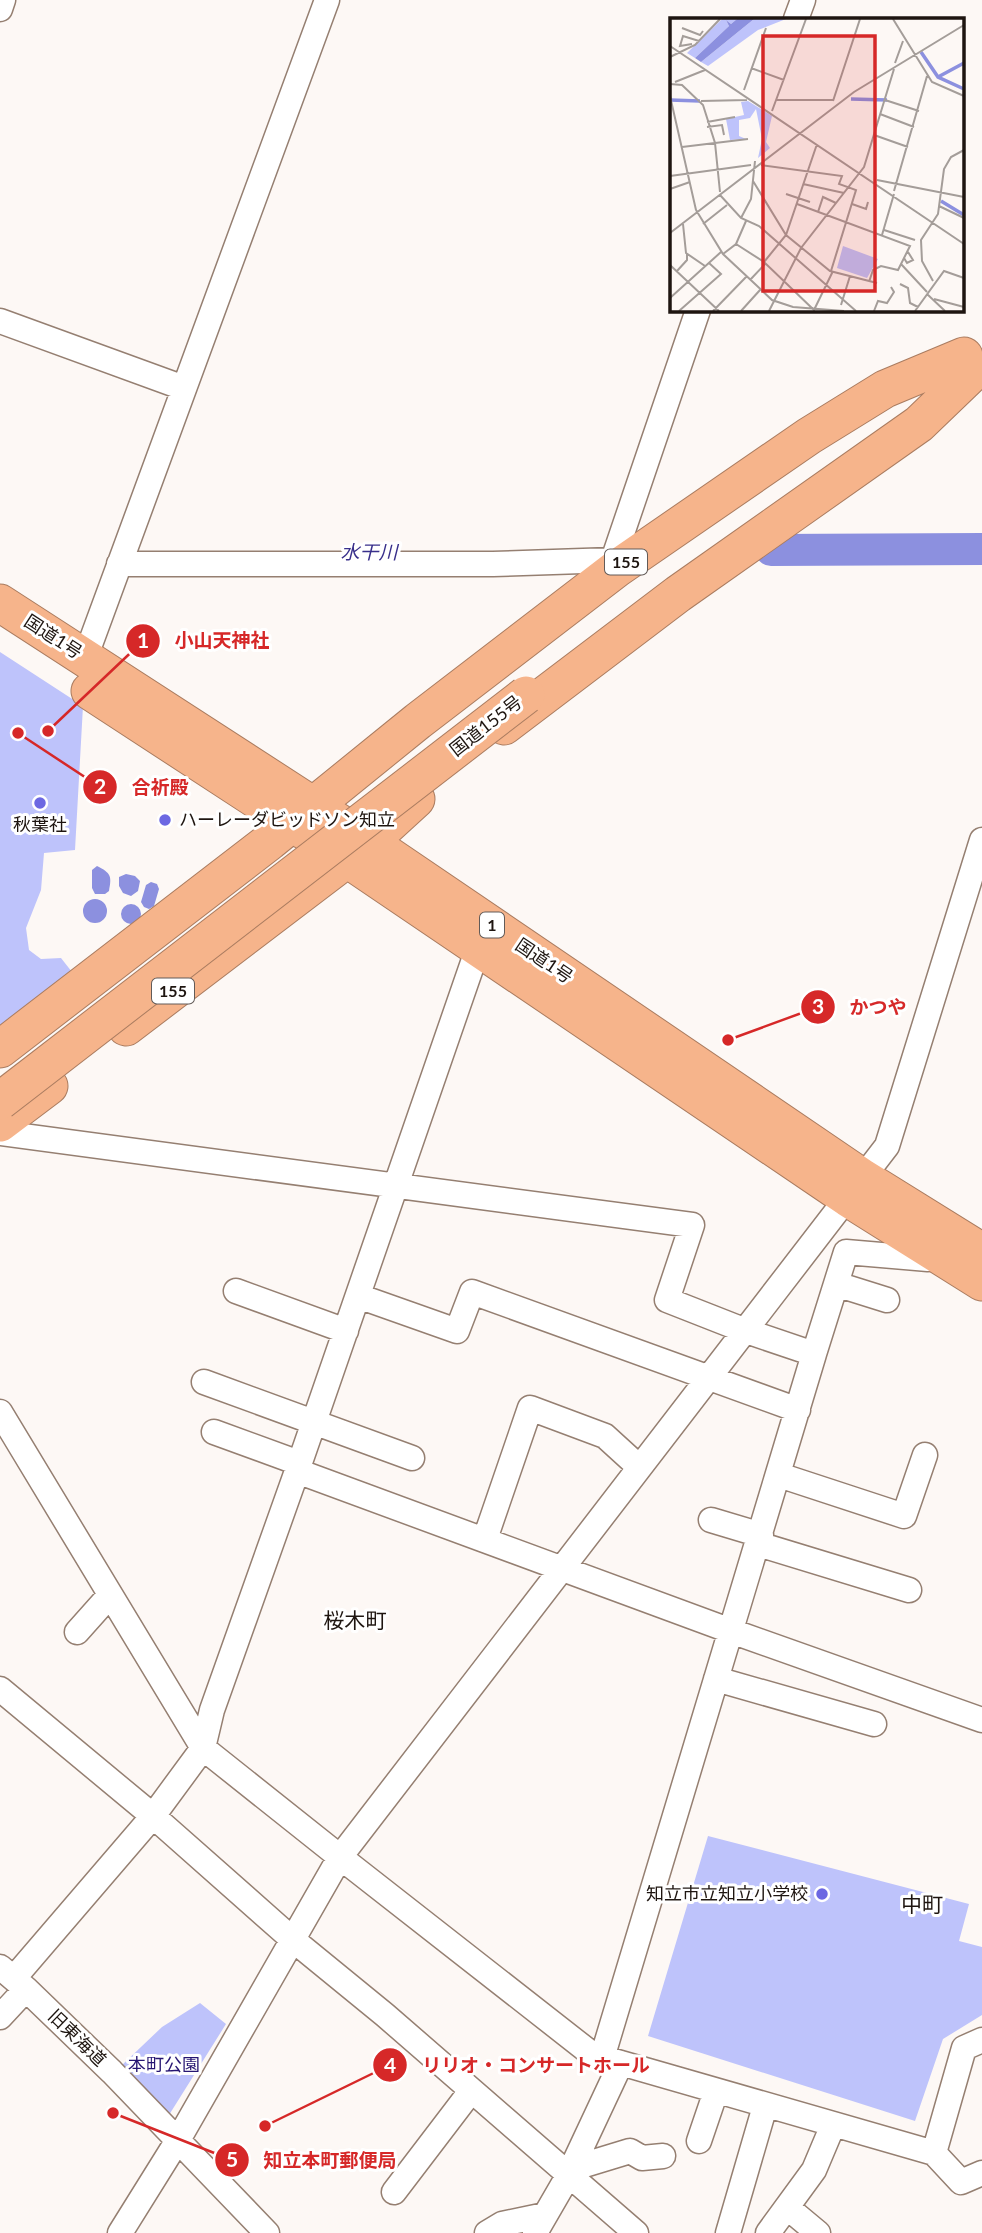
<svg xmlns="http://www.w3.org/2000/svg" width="982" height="2233" font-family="Lato,'Noto Sans JP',sans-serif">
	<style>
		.green { fill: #bec3fb }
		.water { fill: #8c90df }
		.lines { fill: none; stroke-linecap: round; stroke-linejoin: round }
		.river { stroke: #8c90df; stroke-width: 32 }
		.minor-casing { stroke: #957f71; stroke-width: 27 }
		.highway-casing { stroke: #aa7c60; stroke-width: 39 }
		.minor { stroke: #fff; stroke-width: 24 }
		.highway { stroke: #f6b48b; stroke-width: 37 }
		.highway-bridge-casing { stroke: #aa7c60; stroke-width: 39; stroke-linecap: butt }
		.highway-bridge { stroke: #f6b48b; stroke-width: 37 }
		.poi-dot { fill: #6c68e2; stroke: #fff; stroke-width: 2.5 }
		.labels { text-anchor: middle; stroke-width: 6; stroke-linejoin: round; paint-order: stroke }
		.shield { fill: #fff; stroke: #625b58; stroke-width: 2 }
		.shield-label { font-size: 16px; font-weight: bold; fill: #1e1510 }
		.street-label { font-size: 18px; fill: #1e1510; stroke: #fff }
		.poi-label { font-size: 18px; fill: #1e1510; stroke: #fff; text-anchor: start }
		.park-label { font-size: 18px; fill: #261572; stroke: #fff }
		.water-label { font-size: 19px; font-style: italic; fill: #382f8b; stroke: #fff }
		.quarter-label { font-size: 21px; fill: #1e1510; stroke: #fff }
		.inset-river { fill: none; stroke: #8c90df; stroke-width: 3.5 }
		.inset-road { fill: none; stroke: #a49d99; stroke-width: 2 }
		.view { fill: #d62828; fill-opacity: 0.15; stroke: #d62828; stroke-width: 3.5 }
		.inset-edge { fill: none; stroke: #1e1510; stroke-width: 3.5 }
		.leader { fill: none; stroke: #d62828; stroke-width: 2.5 }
		.callout-dot { fill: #d62828; stroke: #fff; stroke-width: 2.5 }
		.mark-label { font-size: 21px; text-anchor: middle; font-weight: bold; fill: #fff }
		.callout-label { font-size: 19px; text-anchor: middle; font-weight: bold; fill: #d62828; stroke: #fff; stroke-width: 6; stroke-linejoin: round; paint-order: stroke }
	</style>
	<rect width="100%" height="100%" fill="#fdf8f5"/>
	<path class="green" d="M0,652L83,706L75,850L44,853L41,890L26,928L29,950L41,959L61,958L72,972L0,1037Z
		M708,1836L969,1904L959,1941L982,1947V2015L943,2039L915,2121L648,2036Z
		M200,2003L226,2024L169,2115L121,2066L162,2027Z"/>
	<path class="water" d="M97,866C111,873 112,876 109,891L105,894H95L92,888V870Z
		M126,874L135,876L140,881L138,891L131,896L123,893L119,886V877Z
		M151,882L157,884L159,889L154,906L149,909L144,907L141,902L146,885Z
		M83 911a12 12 0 1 1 24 0a12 12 0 1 1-24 0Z
		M121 914a10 10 0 1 1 20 0a10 10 0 1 1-20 0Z"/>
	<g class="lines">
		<path class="river" d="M771,550L982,549"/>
		<defs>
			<path id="minor" d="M0,9L3,0
				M796,19L803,0
				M0,321L184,388
				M119,564H493L613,560
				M616,569L613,560L698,310
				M85,658L327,0
				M0,1133L692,1225L667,1300L746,1331L814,1354L602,2058
				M836,1284L887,1300
				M236,1291L346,1331
				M358,1296L457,1331L472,1292L798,1410
				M814,1354L846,1252L928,1259
				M204,1382L412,1458
				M0,1412L203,1748L340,1857L593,2055L934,2153L961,2182L982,2173
				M214,1432L299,1463
				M297,1471L731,1631L982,1720
				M779,1475L904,1516L925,1455
				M711,1520L761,1535
				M485,1539L530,1408L605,1436L639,1467
				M758,1544L909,1590
				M77,1632L110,1595
				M716,1679L874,1724
				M0,1689L153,1816L292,1939L385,2015L636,2233
				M0,1967L26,1989L112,2072L267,2233
				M14,1978L153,1816L203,1748L212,1710L297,1471L478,948
				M0,2017L26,1989
				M699,2141L716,2091
				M934,2153L964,2048L982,2040
				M571,2169L630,2151L642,2158L663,2156
				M394,2192L471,2091
				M788,2208L818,2233
				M120,2233L178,2140L340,1857L887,1146L982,840
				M487,2233L502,2224L545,2215
				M535,2233L568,2176L621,2063
				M728,2233L765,2106
				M768,2233L814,2170L833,2125"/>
			<path id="highway" d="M0,603L369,842L863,1178L982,1252
				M90,691L346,858L848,1198L982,1282
				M504,726L678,594L919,424L973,372
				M126,1027L369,842L416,799
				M0,1049L270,841L418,721L616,569L809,436L885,389L964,356
				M0,1123L49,1086"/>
		</defs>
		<use href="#minor" class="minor-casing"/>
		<use href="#highway" class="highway-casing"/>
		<use href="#minor" class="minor"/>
		<use href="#highway" class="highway"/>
		<defs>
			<path id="highway-bridge" d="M0,1101L526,695"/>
		</defs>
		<use href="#highway-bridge" class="highway-bridge-casing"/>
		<use href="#highway-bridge" class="highway-bridge"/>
	</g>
	<g class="poi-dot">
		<circle cx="40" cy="803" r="7"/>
		<circle cx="165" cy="820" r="7"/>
		<circle cx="822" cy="1894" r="7"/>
	</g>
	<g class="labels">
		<g class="shield">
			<rect x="605" y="549.5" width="42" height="25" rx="5"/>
			<rect x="480" y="912.5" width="24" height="25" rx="5"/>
			<rect x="152" y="978.5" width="42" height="25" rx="5"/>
		</g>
		<g class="shield-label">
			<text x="626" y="568">155</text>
			<text x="492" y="931">1</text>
			<text x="173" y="997">155</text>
		</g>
		<g class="street-label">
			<text transform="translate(53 637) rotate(33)" y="6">国道1号</text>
			<text transform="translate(486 726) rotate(-38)" y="6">国道155号</text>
			<text transform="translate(544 961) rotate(34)" y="6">国道1号</text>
			<text transform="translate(77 2038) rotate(44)" y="6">旧東海道</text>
		</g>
		<g class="poi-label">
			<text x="179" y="826">ハーレーダビッドソン知立</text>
			<text x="40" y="831" text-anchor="middle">秋葉社</text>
			<text x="808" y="1900" text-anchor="end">知立市立知立小学校</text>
		</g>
		<g class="park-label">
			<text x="164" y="2071">本町公園</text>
		</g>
		<g class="water-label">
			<text x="369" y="559">水干川</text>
		</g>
		<g class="quarter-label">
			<text x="355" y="1628">桜木町</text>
			<text x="922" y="1912">中町</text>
		</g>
	</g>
	<g transform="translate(670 18)">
		<rect width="294" height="294" fill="#fdf8f5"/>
		<path d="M52,1H67L61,6L56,2L59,8L25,40L17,35ZM84,1H116L88,12L38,48L31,44ZM78,83L102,98L96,124L100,130L88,140L92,121L86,91L80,100L69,102V118L76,121L60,122L56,101L74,97L71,84ZM173,228L208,241L197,260L167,250Z" fill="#bec3fb"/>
		<path d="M67,1H84L31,44L25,40L59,8L56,2L61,6Z" fill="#8c90df"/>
		<path class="inset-river" d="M251,34L268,59L294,71M268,59L294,45M181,81L217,82M0,82L30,83M271,183L294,197"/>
		<path class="inset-road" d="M223,1L262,64L294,78M12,10L30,17L33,13M22,26L10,28L13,18L29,23M0,28L294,226M0,39L25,27L50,1M225,45L233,23M81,50L114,62M5,64L35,52M0,66L12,67L33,87L45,125L50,174M74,72L96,10M0,78L26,192M106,82H163M215,82L249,93M31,83L77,82M163,83L190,1M102,93L136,1M210,96L244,109M37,104L65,99M37,109L52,107L54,117M204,117L238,129M12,129L78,121M91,147L172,158L169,166L186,172L161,253M0,158L81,147M207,162L294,179M83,163L116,217L160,253L207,265M133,166L174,175M0,171L20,164M224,173L257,58M116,176L140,184M50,177L71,200L89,208L186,293M127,186L240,228L228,252L211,248L203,252L199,264M182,186L196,191L198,184M269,188L294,200M26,192L53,236L102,282L123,289L174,293M148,194L153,179L166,185M71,200L81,181L85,143M13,206L16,235L35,248M33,206L57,187M214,212L245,222M0,215L184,74L294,7M212,217L224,176M66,226L94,244L144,292L163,253M53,236L66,226L76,203M234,240L237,245L243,242L238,234M94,244L116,217L147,126M231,246L257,274M0,247L49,293M7,253L17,242V235M80,262L96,245M263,263L252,243L251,222L268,196L274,151L281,139L294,132M230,266L238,270L240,285L248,289M257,276L275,293M0,280L51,234M264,281L294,289M171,287L180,258M9,293L51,256L39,245M43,293L77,258M71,293L90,272M99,293L131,230L194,149L224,51M204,293L208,283L217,285L224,274L221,269M245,293L274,253L294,260"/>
		<path class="view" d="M93,18H205V273H93Z"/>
		<rect width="294" height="294" class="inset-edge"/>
	</g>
	<path class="leader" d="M48 731L143 641M18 733L100 787M728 1040L818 1007M265 2126L390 2065M113 2113L232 2160"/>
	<g class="callout-dot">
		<circle cx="48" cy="731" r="7"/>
		<circle cx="18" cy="733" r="7"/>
		<circle cx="728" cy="1040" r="7"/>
		<circle cx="265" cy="2126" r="7"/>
		<circle cx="113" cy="2113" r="7"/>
		<circle cx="143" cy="641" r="18"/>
		<circle cx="100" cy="787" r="18"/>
		<circle cx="818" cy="1007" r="18"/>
		<circle cx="390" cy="2065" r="18"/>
		<circle cx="232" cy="2160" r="18"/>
	</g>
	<g class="mark-label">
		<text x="143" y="648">1</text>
		<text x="100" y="794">2</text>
		<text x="818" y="1014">3</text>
		<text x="390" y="2073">4</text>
		<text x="232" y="2167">5</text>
	</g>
	<g class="callout-label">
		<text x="222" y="647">小山天神社</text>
		<text x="160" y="794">合祈殿</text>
		<text x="878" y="1014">かつや</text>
		<text x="536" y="2072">リリオ・コンサートホール</text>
		<text x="330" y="2167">知立本町郵便局</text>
	</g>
</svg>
